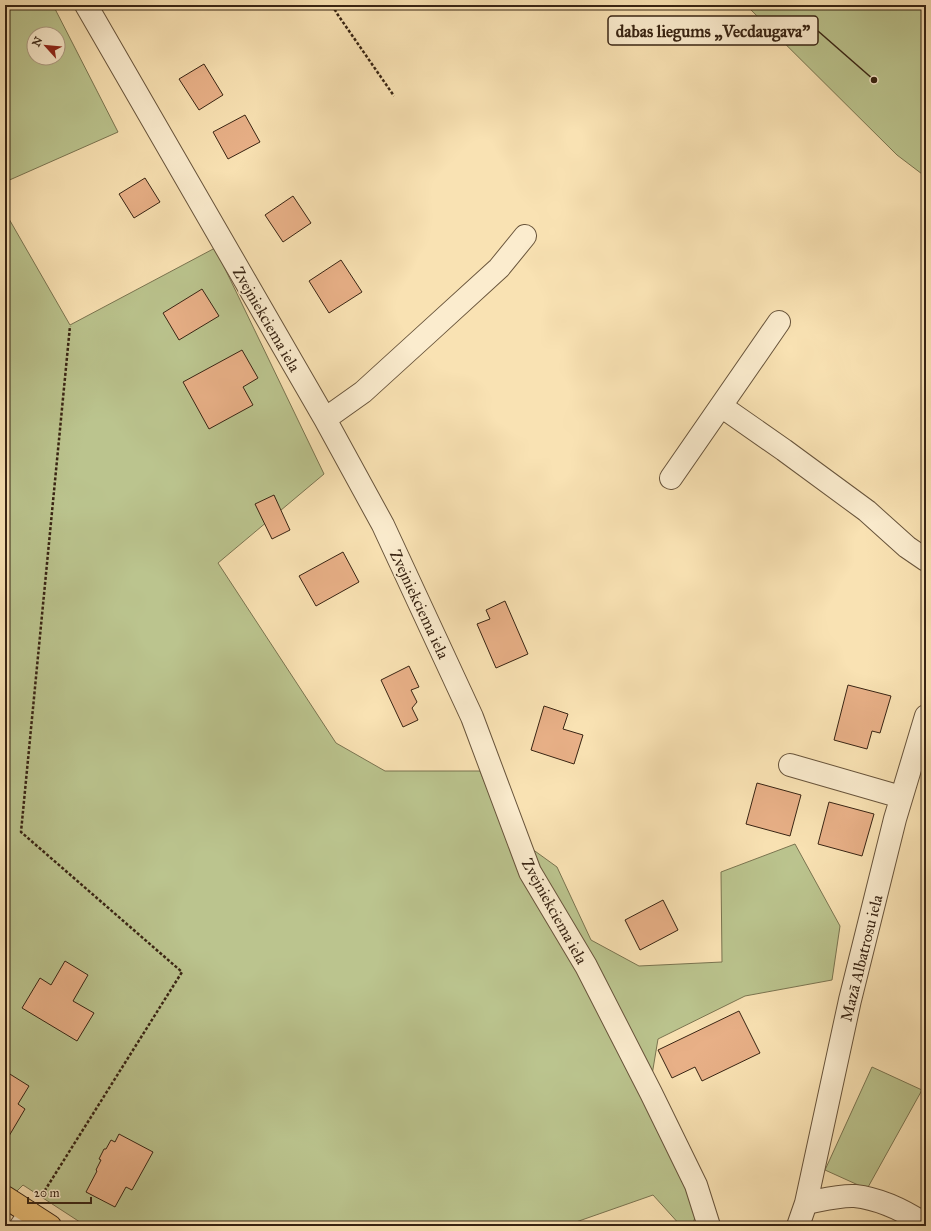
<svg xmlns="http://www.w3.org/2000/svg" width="931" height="1231" font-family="'IM FELL Great Primer',serif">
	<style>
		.green { fill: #bbc48e; stroke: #7a7450; fill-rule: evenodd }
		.building { fill: #e8b087; stroke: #382413 }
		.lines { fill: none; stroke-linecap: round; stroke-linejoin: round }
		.minor-casing { stroke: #68543b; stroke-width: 24 }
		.major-casing { stroke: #382413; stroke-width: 24 }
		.path { stroke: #382413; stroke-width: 2.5; stroke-dasharray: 3 2; stroke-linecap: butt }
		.minor { stroke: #fbecce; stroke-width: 22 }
		.major { stroke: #ecc17a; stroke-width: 22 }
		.labels { text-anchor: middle; stroke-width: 4; stroke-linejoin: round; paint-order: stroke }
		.street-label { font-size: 16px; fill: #382413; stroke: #fbecce }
		.leader { fill: none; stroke: #382413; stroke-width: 1.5 }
		.callout-dot { fill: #382413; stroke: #fbecce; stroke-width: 1.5 }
		.callout { fill: #fbecce; stroke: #382413; stroke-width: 1.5 }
		.callout-label { font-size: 17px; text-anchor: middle; font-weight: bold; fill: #382413 }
	</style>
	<rect width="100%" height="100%" fill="#f9e2b3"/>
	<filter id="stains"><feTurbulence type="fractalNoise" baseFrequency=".005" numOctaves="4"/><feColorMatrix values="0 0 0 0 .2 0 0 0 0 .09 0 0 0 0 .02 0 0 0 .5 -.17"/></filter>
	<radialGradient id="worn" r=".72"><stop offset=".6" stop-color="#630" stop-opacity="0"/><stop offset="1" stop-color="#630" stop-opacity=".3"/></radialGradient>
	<path class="green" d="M5,5H53L118,132L5,182ZM34,34H58V58H34Z
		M746,5H926V177L897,155Z
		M5,212L70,325L215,248L324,474L218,563L336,743L385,771H480L503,828L557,867L591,940L639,966L722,962L721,872L795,844L840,926L832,980L745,996L658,1039L647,1105L697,1212L692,1226H681L653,1195L576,1222L575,1226H86L23,1185L5,1203Z
		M872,1067L922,1090L867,1189L825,1170Z"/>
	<path class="building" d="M204,64L223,95L199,110L179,79Z
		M245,115L260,142L228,159L213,132Z
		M145,178L160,202L134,218L119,194Z
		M293,196L311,223L283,242L265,215Z
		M341,260L362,292L329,313L309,281Z
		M202,289L219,316L179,340L163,313Z
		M242,350L258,378L243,387L253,405L209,429L183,382Z
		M274,495L290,530L272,539L255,504Z
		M343,552L359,582L316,606L299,576Z
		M505,601L528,654L496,668L477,624L490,619L486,610Z
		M409,666L419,687L411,690L417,702L412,708L418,720L403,727L381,680Z
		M848,685L891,696L880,733L872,731L867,749L834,740Z
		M544,706L568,714L563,729L583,735L574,764L531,750Z
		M757,783L801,795L790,836L746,824Z
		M829,802L874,814L862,856L818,844Z
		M663,900L678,930L640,950L625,920Z
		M65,961L88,975L73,1001L94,1013L77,1041L22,1008L40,978L51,985Z
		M739,1011L760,1053L702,1081L695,1067L672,1078L658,1050Z
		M5,1071L29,1086L18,1104L25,1109L9,1136L5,1133Z
		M119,1134L153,1152L132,1190L126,1187L115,1207L86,1192L97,1171L96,1170L101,1160L99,1159L104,1149H106L111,1140L115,1142Z"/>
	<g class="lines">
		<defs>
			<path id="minor" d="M86,5L325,419L383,525L472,717L530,872L586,966L651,1093L696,1185L709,1226
				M721,406L784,450L867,511L907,547L926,560
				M325,419L363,392L430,331L499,268L525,236
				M671,478L779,322
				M790,765L901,797
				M806,1203C822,1200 840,1195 855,1196C881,1199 905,1211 926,1225
				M21,1226L30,1213
				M798,1226L806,1203L850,1000L895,819L926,716"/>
			<path id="major" d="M5,1197L50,1226"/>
		</defs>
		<use href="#minor" class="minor-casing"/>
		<use href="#major" class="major-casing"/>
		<path class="path" d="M332,5L338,15L394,96
			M42,1195L182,972L21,832L70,326"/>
		<use href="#minor" class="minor"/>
		<use href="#major" class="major"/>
	</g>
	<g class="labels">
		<g class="street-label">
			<text transform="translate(267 319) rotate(60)" y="6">Zvejniekciema iela</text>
			<text transform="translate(420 604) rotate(65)" y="6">Zvejniekciema iela</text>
			<text transform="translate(555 911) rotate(61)" y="6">Zvejniekciema iela</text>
			<text transform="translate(861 958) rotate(-76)" y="6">Mazā Albatrosu iela</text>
		</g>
	</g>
	<path class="leader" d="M874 80L818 31"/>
	<circle class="callout-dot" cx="874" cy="80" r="4"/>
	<rect class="callout" x="608" y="16" width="210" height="29" rx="4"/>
	<g class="callout-label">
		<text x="713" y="37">dabas liegums „Vecdaugava”</text>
	</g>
	<rect width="931" height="1231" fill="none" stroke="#f9e2b3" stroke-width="20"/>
	<rect x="6" y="6" width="919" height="1219" fill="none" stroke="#382413" stroke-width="2"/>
	<rect x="10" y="10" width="911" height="1211" fill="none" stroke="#382413"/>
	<g transform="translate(46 46) rotate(297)"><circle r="19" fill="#fbecce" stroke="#ad9c83"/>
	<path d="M0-3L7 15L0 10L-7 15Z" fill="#8f2418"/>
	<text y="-6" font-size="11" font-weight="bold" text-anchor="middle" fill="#382413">N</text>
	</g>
	<path d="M28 1197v6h63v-6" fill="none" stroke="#382413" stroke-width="2"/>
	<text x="34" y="1197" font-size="12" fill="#382413" stroke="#fbecce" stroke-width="3" paint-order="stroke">20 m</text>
	<rect width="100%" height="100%" filter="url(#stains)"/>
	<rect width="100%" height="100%" fill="url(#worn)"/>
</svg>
